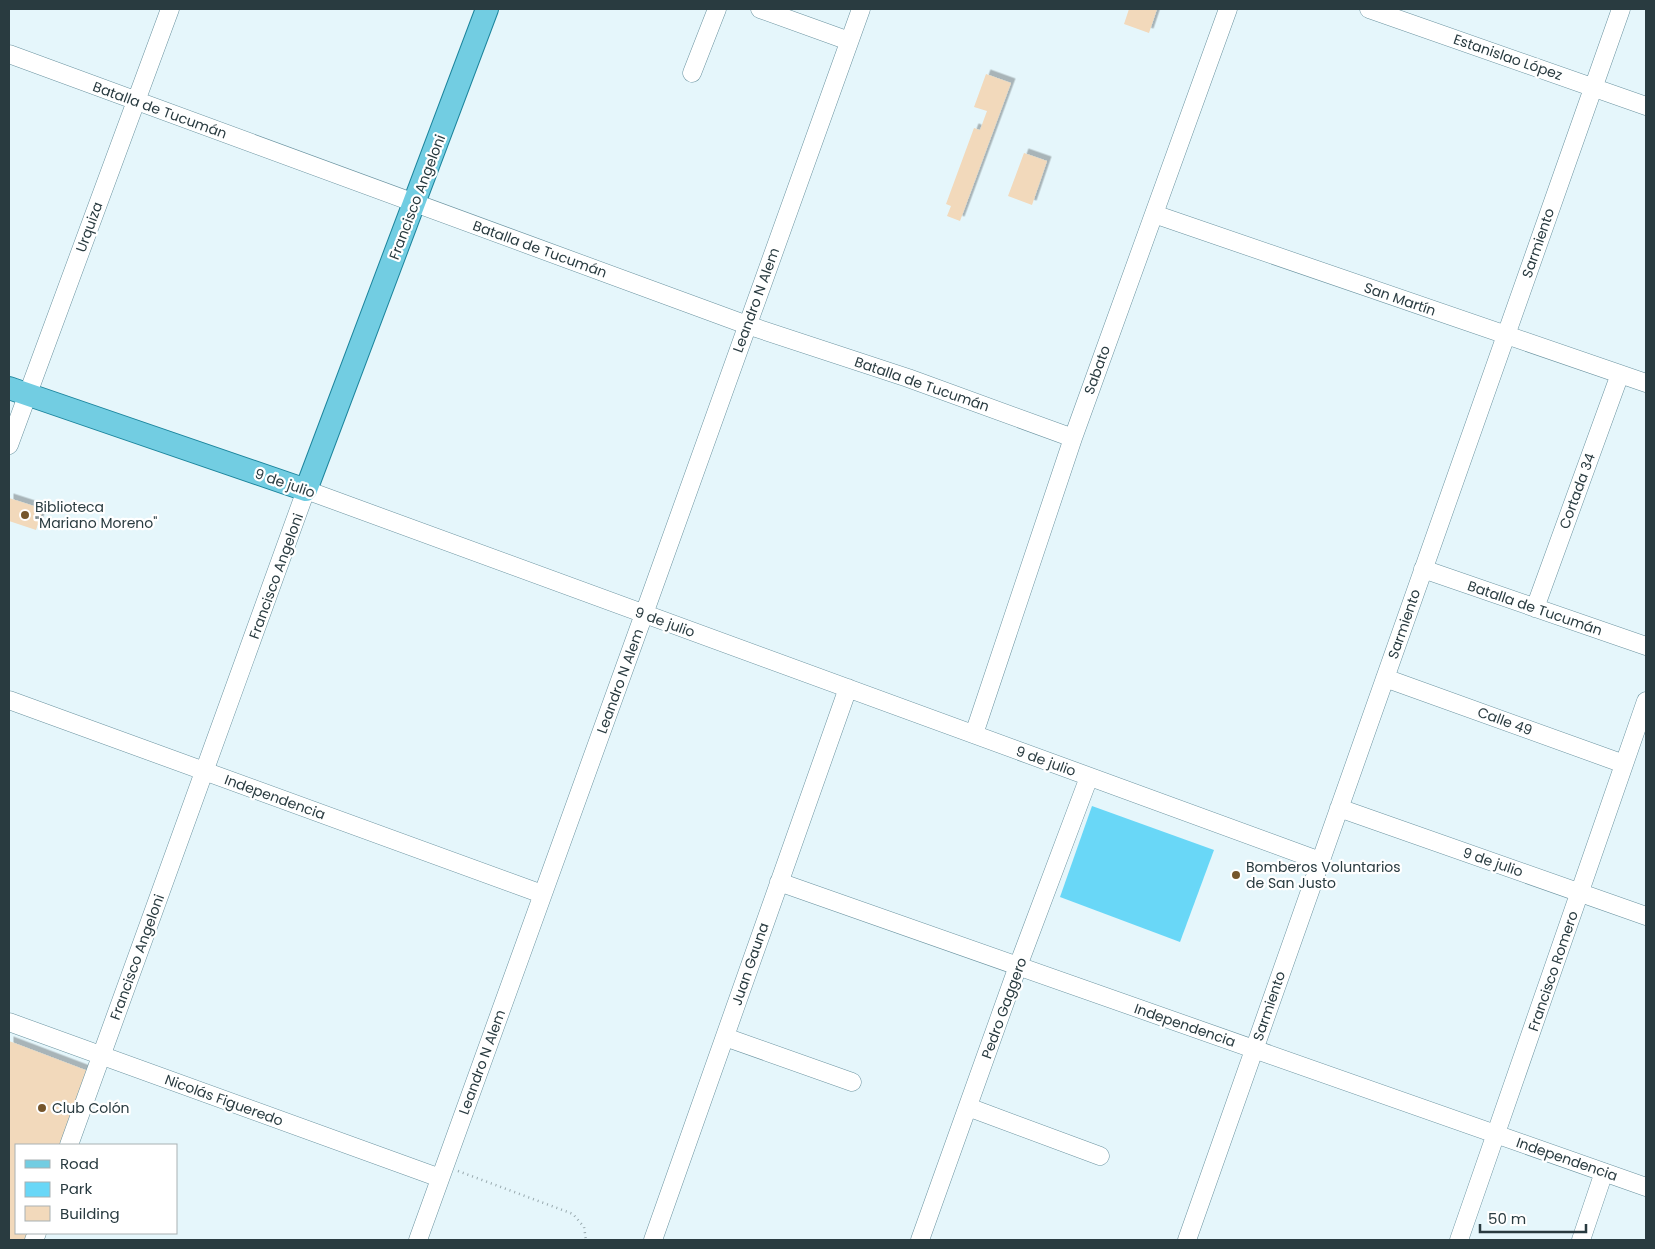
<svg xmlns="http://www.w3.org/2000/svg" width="1655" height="1249" font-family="Poppins,sans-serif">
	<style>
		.green { fill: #69d7f7 }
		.building { fill: #f2d9bb; filter: url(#shadow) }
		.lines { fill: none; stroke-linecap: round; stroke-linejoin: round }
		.minor-casing { stroke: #6a93a0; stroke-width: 19 }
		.major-casing { stroke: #1b849c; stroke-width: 24 }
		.path { stroke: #98a9ae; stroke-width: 2.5; stroke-dasharray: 1 4; stroke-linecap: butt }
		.minor { stroke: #fff; stroke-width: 18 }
		.major { stroke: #72cde2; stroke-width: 22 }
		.poi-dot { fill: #75552b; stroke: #fff; stroke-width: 2 }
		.labels { text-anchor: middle; stroke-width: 4.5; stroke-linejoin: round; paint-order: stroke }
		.street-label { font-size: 14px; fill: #293b40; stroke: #fff }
		.poi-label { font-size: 14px; fill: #293b40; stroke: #fff; text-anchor: start }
	</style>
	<defs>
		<filter id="shadow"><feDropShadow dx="4.5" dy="-4.5" stdDeviation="0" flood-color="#0004"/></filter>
	</defs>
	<rect width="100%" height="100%" fill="#e5f6fb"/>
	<path class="green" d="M1092,806L1214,850L1180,942L1060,897Z"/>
	<path class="building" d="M1129,9H1157L1149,33L1124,24Z
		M986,74L1011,83L960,221L947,216L951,206L946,204L974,128L980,130L987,111L974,107Z
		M1024,153L1047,161L1032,205L1008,196Z
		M9,498L43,509L36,530L9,521Z
		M9,1041L88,1071L61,1145H16V1233H30L27,1240H9Z"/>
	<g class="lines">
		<defs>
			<path id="minor" d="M760,9L849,41
				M1369,9L1646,106
				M9,54L747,325L908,378L1073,438
				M692,73L717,9
				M1154,214L1646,383
				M9,445L170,9
				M1423,569L1646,646
				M1535,608L1620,374
				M1385,678L1624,764
				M9,700L542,894
				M974,734L1073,438L1228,9
				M1339,808L1646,916
				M779,882L1646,1187
				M9,1022L440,1178
				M725,1037L852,1082
				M968,1107L1100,1156
				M69,1145L306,490L1320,861
				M34,1240L37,1233
				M418,1240L644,614L861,9
				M653,1240L848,688
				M920,1240L1018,966L1089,777
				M1187,1240L1621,9
				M1459,1240L1646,701
				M1581,1240L1604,1172"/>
			<path id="major" d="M9,388L306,490L487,9"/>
		</defs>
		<use href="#minor" class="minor-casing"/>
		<use href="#major" class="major-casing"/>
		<path class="path" d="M458,1171L573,1214L584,1227L586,1240"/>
		<use href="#minor" class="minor"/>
		<use href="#major" class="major"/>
	</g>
	<g class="poi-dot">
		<circle cx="25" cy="515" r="5"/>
		<circle cx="1236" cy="875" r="5"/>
		<circle cx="42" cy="1108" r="5"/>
	</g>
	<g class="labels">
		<g class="street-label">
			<text transform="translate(1508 57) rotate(19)" y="5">Estanislao López</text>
			<text transform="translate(160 110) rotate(20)" y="5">Batalla de Tucumán</text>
			<text transform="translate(417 197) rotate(-69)" y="5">Francisco Angeloni</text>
			<text transform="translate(89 227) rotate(-70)" y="5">Urquiza</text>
			<text transform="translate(1538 243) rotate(-71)" y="5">Sarmiento</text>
			<text transform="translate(540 249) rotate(20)" y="5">Batalla de Tucumán</text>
			<text transform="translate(1400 299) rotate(19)" y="5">San Martín</text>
			<text transform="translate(756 300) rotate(-70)" y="5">Leandro N Alem</text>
			<text transform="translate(1097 370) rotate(-70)" y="5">Sabato</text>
			<text transform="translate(922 384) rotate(19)" y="5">Batalla de Tucumán</text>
			<text transform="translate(285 483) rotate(19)" y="5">9 de julio</text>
			<text transform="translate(1577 491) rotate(-70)" y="5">Cortada 34</text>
			<text transform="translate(276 576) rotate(-70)" y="5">Francisco Angeloni</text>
			<text transform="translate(1535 608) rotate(19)" y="5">Batalla de Tucumán</text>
			<text transform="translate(665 622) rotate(20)" y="5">9 de julio</text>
			<text transform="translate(1404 624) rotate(-71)" y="5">Sarmiento</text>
			<text transform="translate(620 681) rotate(-70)" y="5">Leandro N Alem</text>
			<text transform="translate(1505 721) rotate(20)" y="5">Calle 49</text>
			<text transform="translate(1046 761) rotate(20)" y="5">9 de julio</text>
			<text transform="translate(275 797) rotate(20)" y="5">Independencia</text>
			<text transform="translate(1493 862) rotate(19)" y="5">9 de julio</text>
			<text transform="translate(137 957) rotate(-70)" y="5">Francisco Angeloni</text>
			<text transform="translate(750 964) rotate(-71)" y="5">Juan Gauna</text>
			<text transform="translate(1553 971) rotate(-71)" y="5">Francisco Romero</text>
			<text transform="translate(1269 1006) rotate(-71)" y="5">Sarmiento</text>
			<text transform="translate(1004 1008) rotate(-70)" y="5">Pedro Gaggero</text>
			<text transform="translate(1185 1025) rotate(19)" y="5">Independencia</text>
			<text transform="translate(482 1062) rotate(-70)" y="5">Leandro N Alem</text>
			<text transform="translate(224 1100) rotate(20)" y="5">Nicolás Figueredo</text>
			<text transform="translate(1567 1159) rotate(19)" y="5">Independencia</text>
		</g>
		<g class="poi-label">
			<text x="35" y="512">Biblioteca<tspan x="35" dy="16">"Mariano Moreno"</tspan></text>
			<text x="1246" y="872">Bomberos Voluntarios<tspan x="1246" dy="16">de San Justo</tspan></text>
			<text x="52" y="1113">Club Colón</text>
		</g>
	</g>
	<rect width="1655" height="1249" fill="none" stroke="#293b40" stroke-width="20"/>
	<rect x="15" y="1144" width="162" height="90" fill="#ffffff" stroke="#a9b1b3"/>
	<rect x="25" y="1160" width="25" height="8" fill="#72cde2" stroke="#a9b1b3"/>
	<text x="60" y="1169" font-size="15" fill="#293b40">Road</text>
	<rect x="25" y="1182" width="25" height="15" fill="#69d7f7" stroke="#a9b1b3"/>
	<text x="60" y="1194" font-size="15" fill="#293b40">Park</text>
	<rect x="25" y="1206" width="25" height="15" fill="#f2d9bb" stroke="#a9b1b3"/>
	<text x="60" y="1219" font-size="15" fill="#293b40">Building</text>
	<path d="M1480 1224v8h106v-8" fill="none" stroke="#293b40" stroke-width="2.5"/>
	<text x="1488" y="1224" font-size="15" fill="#293b40" stroke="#ffffff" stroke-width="4" paint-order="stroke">50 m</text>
</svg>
